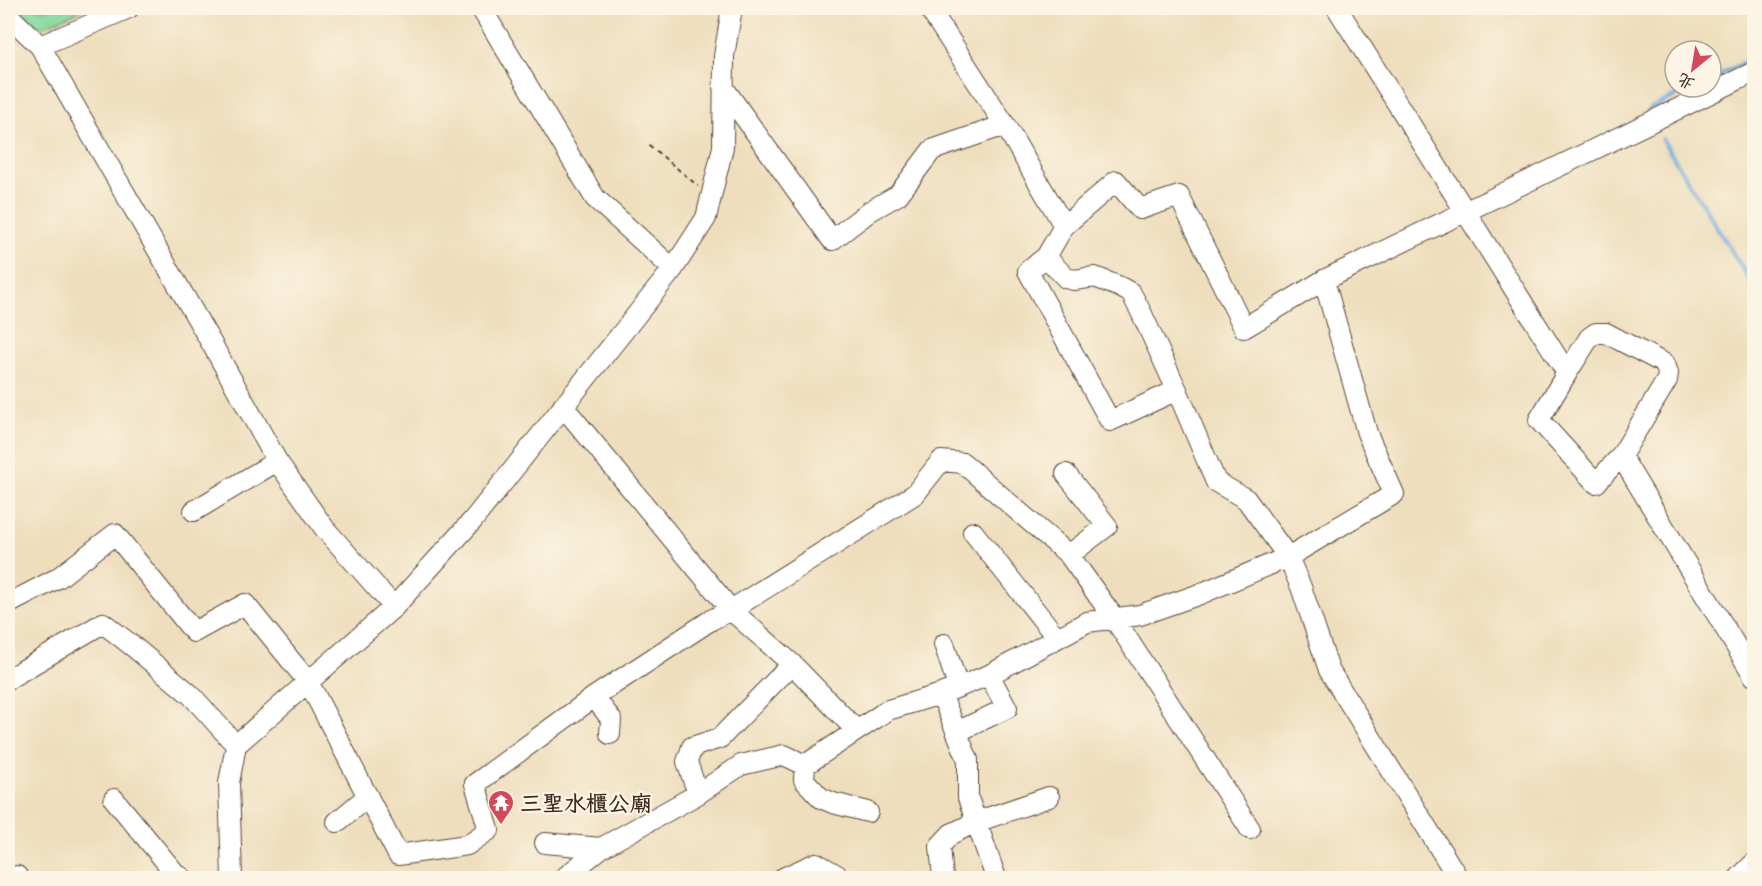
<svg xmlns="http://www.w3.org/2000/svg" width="1762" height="886" font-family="'Patrick Hand','LXGW WenKai TC',sans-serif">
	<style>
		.grass { fill: url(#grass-tufts); stroke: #5e815e; stroke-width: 1.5 }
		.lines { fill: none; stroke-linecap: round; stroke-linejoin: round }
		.stream { stroke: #6baee0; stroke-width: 4 }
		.minor-casing { stroke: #564536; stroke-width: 22 }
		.path { stroke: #564536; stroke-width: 2; stroke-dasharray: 4.5 4.5; stroke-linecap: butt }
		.minor { stroke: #fff; stroke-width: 20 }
		.labels { text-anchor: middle; stroke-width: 4.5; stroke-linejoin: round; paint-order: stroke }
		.poi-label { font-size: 22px; font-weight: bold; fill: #3b2a1e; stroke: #fcf5e5; text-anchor: start }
	</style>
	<defs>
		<pattern id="grass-tufts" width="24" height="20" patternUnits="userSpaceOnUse" patternTransform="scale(1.5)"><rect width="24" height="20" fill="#80d89d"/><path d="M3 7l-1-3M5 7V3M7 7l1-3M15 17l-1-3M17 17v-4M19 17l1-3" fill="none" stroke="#6aaf7f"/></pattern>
	</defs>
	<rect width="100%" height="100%" fill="#fcf5e5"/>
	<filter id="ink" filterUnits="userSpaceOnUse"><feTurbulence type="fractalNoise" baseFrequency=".0167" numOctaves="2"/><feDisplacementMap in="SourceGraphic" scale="12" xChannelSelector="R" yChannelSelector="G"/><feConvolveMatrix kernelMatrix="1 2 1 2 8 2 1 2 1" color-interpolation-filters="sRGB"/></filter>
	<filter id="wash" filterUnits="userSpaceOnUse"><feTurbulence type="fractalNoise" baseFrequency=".008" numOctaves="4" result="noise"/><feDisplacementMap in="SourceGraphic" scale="24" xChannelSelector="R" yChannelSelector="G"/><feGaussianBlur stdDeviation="1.35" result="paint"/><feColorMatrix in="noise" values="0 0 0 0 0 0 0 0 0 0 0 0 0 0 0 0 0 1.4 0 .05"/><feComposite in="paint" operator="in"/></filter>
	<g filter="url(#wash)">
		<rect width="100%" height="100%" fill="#eedebd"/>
		<path class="grass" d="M19,8H87L40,28Z"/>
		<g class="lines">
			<path class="stream" d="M1711,79L1754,57
				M1649,109L1694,87
				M1662,139L1754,287"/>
		</g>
	</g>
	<g filter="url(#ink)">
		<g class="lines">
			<defs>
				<path id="minor" d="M481,8L595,198L673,269
					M929,8L1005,125L1064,226L1116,181L1140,209L1179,196L1244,328L1324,280L1754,72
					M1337,8L1567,373L1589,338L1596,333H1606L1665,364L1668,373L1667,380L1621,456L1754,676
					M8,15L40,46L213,346L277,461L325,529L394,607
					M40,46L129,8
					M723,87L832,240L870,211L898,195L932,150L1005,125
					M1064,226L1046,257L1066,278L1074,280L1095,277L1120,287L1131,293L1141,312L1177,390L1216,482L1246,499L1288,557L1301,587L1329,670L1458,878
					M1046,257L1028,271L1110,421L1177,390
					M1567,373L1539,420L1596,483L1621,456
					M563,406L731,610L792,664L856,730
					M1066,474L1107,526L1069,555
					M194,511L277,461
					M973,532L1057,638
					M8,604L58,578L115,534L194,632L245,604L309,683L398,855L467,845L489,830L475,784L594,697L711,620L731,610L915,494L941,461L963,463L1019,512L1069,555L1114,618L1250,829
					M944,644L958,687
					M8,679L103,623L135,648L191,695L236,745
					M941,694L968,760V798L996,878
					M594,697L611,719L610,734
					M957,732L1007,708L989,675
					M805,765L804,780L821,798L833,803L868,812
					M698,794L687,762L692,747L720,738L792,664
					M114,799L175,873L182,878
					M337,822L368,796
					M545,843L601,848
					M17,876V878
					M232,878L229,783L236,745L394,607L473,520L673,269L706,218L723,147L724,56L732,8
					M564,878L601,848L698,794L741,765L784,755L805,765L888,710L941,694L989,675L1087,622L1140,615L1200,594L1288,557L1394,494L1367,433L1324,280
					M783,878L816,863L837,875L839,878
					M943,878L940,846L951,834L976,822L1049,797
					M1739,878L1754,863"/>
			</defs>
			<use href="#minor" class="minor-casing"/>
			<path class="path" d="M649,145L698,186"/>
			<use href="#minor" class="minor"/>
		</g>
	</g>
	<defs>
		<symbol id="temple-pin" viewBox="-11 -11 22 30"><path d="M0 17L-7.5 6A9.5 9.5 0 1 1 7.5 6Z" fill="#d1495b" stroke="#fcf5e5"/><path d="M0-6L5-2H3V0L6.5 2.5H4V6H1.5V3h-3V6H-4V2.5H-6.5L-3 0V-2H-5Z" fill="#fff"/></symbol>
	</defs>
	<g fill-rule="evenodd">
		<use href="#temple-pin" x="486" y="788" width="30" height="40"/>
	</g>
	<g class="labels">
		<g class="poi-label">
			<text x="520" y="811">三聖水櫃公廟</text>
		</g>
	</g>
	<rect width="1762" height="886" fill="none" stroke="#fcf5e5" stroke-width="30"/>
	<g transform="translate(1693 69) rotate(210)"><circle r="28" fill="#fcf5e5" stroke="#afa495" stroke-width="1.5"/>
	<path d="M0-4.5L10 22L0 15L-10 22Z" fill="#d1495b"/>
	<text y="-9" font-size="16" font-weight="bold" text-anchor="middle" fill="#3b2a1e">北</text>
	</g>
</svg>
